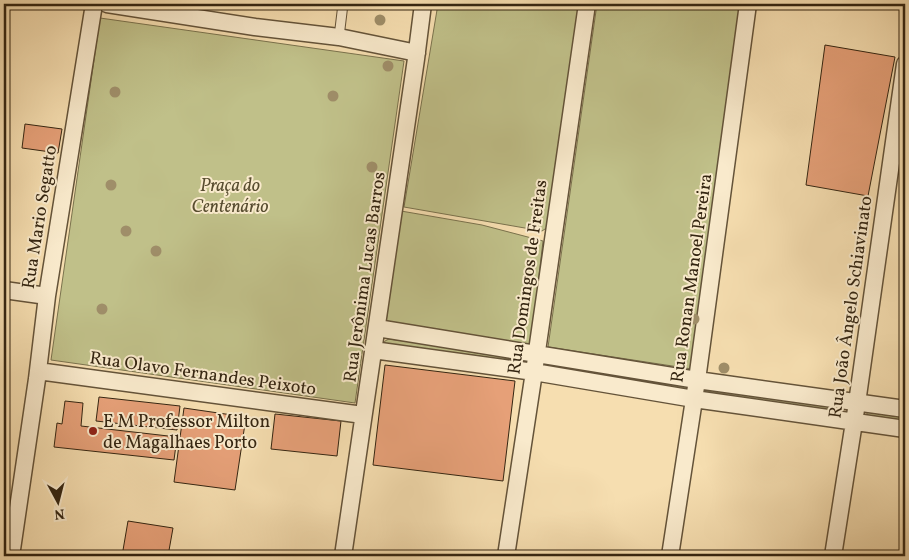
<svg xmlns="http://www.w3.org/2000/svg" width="909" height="560" font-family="Vollkorn,serif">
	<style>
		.green { fill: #c0c089; stroke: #7a724d }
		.building { fill: #e6a078; stroke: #342511 }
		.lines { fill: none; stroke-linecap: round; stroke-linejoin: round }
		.lane-casing { stroke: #645339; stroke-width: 11 }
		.street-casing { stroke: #645339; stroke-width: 19 }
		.lane { stroke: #f9eacc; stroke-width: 9 }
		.street { stroke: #f9eacc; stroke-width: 16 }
		.tree { fill: #9f8e69 }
		.poi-dot { fill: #8f2418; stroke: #f9eacc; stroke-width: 2 }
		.labels { text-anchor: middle; stroke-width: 4; stroke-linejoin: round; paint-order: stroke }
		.park-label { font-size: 18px; font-style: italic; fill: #574c2f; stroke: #f9eacc }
		.street-label { font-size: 18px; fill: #342511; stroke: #f9eacc }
		.poi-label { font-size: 18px; fill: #342511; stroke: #f9eacc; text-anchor: start }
	</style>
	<rect width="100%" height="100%" fill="#f6deb0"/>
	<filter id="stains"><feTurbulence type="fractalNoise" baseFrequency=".004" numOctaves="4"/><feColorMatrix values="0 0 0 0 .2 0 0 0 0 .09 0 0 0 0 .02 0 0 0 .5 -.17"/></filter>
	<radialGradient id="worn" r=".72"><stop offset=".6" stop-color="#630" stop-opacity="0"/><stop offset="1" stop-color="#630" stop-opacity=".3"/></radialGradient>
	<path class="green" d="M438,4H581L548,227L542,231L404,207Z
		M597,4H740L692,369L548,347Z
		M100,18L404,61L355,403L51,360Z
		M401,211L482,225L543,241L531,346L386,322Z
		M389,339L519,357L522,359L524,363L383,344L385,341Z
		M553,364L686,384L687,388L685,392L547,369L549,365Z
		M705,389L842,407L843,412L841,415L703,392Z
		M868,411L905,414V427L866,416Z"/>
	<path class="building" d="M825,45L895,57L868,196L806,185Z
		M25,124L62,129L58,153L22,148Z
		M905,160V183H900Z
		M385,365L515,381L503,481L373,465Z
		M99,397L180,406L177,430L96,421Z
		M65,401L83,403L81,426L177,437L174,460L54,447L57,423L62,424Z
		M184,408L246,417L235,490L174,482Z
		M275,414L341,421L337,456L271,449Z
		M128,521L173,528L168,556H122Z"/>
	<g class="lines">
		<defs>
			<path id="lane" d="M339,37L343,4"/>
			<path id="street" d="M107,4L255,27L339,37L417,53
				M4,290L47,296
				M377,328L697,380L905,409
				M373,350L534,372L694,399L905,429
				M38,371L363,415
				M11,556L37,379L47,296L94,4
				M343,556L416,59L423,4
				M506,556L534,372L587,4
				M670,556L697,380L748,4
				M833,556L857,403L905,64"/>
		</defs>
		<use href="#lane" class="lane-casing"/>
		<use href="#street" class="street-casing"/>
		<use href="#lane" class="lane"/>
		<use href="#street" class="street"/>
	</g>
	<g class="tree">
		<circle cx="380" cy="20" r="5.5"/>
		<circle cx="388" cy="66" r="5.5"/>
		<circle cx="115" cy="92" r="5.5"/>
		<circle cx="333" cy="96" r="5.5"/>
		<circle cx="372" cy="167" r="5.5"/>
		<circle cx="111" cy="185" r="5.5"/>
		<circle cx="126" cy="231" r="5.5"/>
		<circle cx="156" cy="251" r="5.5"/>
		<circle cx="102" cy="309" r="5.5"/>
		<circle cx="694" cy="319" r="5.5"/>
		<circle cx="724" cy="368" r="5.5"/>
	</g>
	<circle class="poi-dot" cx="93" cy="431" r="5"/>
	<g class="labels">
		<g class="park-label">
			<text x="230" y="191">Praça do<tspan x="230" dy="21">Centenário</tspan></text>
		</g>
		<g class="street-label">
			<text transform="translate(39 217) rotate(-81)" y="6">Rua Mario Segatto</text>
			<text transform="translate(364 277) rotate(-82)" y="6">Rua Jerônima Lucas Barros</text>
			<text transform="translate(527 277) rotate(-82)" y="6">Rua Domingos de Freitas</text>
			<text transform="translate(691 278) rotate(-82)" y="6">Rua Ronan Manoel Pereira</text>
			<text transform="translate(850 307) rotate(-82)" y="6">Rua João Ângelo Schiavinato</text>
			<text transform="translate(203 373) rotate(8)" y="6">Rua Olavo Fernandes Peixoto</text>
		</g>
		<g class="poi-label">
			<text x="103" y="427">E M Professor Milton<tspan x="103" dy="21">de Magalhaes Porto</tspan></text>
		</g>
	</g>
	<rect width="909" height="560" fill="none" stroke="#f6deb0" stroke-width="20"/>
	<rect x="5" y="5" width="899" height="550" fill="none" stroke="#342511" stroke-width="2.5"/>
	<rect x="10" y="10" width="889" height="540" fill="none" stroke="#342511"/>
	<g transform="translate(58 502) rotate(173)" stroke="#f9eacc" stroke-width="4" paint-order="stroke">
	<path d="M0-4L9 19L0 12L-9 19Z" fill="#342511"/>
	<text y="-8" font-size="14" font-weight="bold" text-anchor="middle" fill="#342511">N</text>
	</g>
	<rect width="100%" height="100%" filter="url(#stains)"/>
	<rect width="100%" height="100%" fill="url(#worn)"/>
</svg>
